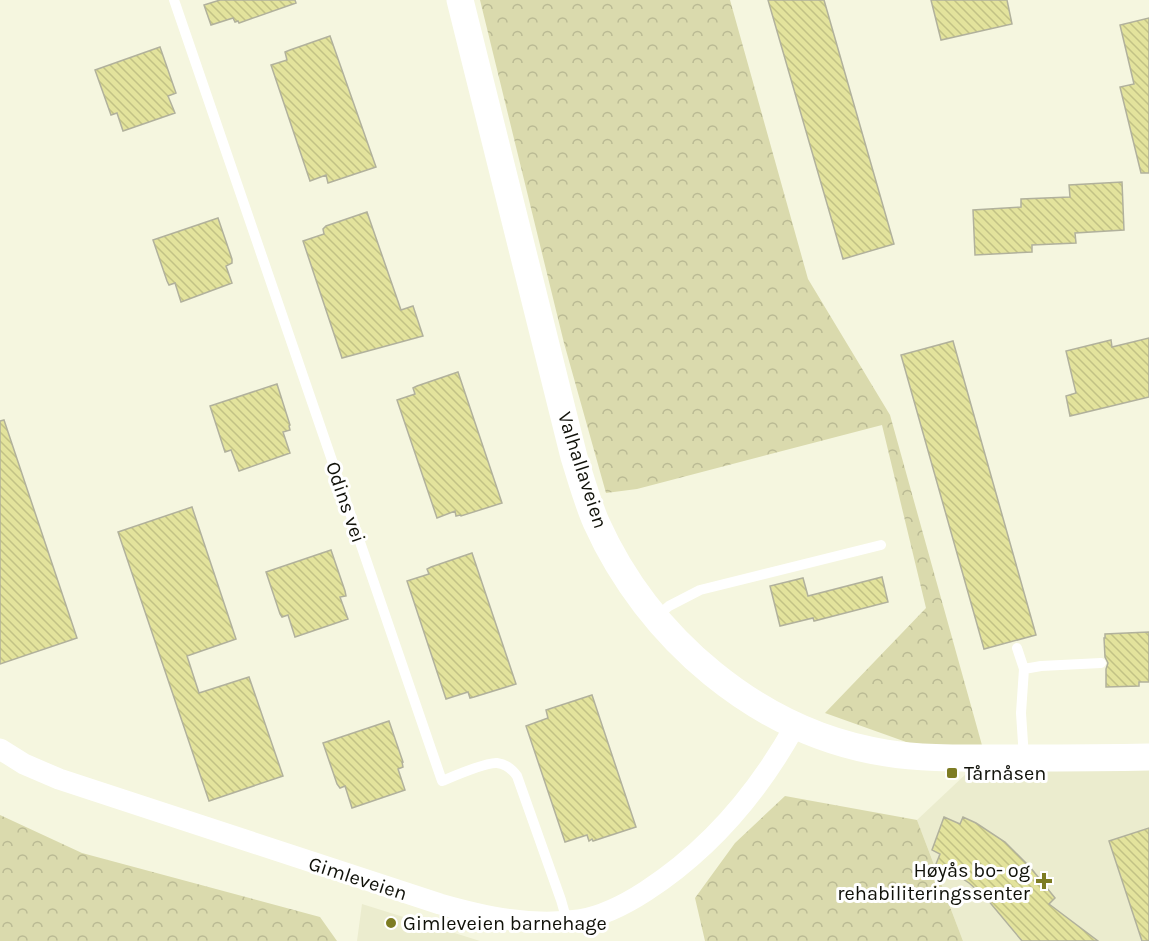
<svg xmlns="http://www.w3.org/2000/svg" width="1149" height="941" font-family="Karla,sans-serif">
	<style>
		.built { fill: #ebecce }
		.forest { fill: url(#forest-crowns) }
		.building { fill: url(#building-back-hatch); stroke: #b1b19c; stroke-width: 1.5 }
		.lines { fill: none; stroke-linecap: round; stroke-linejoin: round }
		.service { stroke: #fff; stroke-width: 10 }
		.minor { stroke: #fff; stroke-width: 21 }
		.tertiary { stroke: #fff; stroke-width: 27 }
		.poi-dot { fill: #7d7c23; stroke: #fff; stroke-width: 2 }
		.labels { text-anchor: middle; stroke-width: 6; stroke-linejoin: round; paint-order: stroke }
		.street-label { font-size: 20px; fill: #101109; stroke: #fff }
		.poi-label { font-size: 20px; fill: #101109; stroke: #fff; text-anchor: start }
	</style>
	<defs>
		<pattern id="forest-crowns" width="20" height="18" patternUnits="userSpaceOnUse" patternTransform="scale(1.5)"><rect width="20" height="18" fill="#dadaad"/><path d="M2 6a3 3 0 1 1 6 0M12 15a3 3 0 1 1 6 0" fill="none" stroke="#baba94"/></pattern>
		<pattern id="building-back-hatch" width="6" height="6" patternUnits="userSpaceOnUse" patternTransform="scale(1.5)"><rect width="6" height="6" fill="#e3e39c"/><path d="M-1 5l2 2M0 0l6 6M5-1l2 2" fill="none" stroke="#c2c285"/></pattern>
	</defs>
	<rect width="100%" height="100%" fill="#f5f6df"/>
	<path class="built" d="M985,756L1149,759V941H963L917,820Z
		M362,904L480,941H357Z"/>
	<path class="forest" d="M480,0H730L808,279L890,415L985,756L909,743L825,713L926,608L882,425L637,489L606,493L564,343Z
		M785,796L917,820L963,941H705L695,898L735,843Z
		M0,815L82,853L320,917L337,941H0Z"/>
	<path class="building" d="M220,0H295L296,3L239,23L238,21L235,22L233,18L211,25L204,5Z
		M768,0H824L894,244L843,259Z
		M931,0H1007L1012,24L941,40Z
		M1149,18V173H1141L1120,87L1134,84L1120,25Z
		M330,36L376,167L328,183L326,175L310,181L271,65L287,60L285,52L290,50Z
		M160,47L176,93L168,96L175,113L123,131L117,113L111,115L95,70Z
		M1122,182L1124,230L1075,233L1076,243L1032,245V252L975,255L973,210L1021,207V199L1070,197L1069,185Z
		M367,212L401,310L413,306L423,336L342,358L303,241L324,234L323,229L326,226Z
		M218,218L232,259V263L226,266L232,283L181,302L175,283L169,285L167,281L153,240Z
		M1149,338V397L1070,416L1066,396L1076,393L1066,351L1111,340L1112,347Z
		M953,341L1036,635L984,649L901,355Z
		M458,372L502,503L461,516L460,515L456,516L455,511L437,518L397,400L415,394L413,388L417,386Z
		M277,384L290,425L289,426L290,430L283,432L290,453L239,471L231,450L225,452L210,406Z
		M4,420L77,638L0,664V421Z
		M192,507L236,639L187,656L199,693L249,677L283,776L209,801L118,532Z
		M331,550L345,591L346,596L340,597L348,619L295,637L288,615L282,617L280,614L266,572Z
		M472,553L516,684L474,697L470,698L468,692L446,699L407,581L429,574L427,569L431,567Z
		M882,577L888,602L814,621L813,618L780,626L770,586L803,578L808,596Z
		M1149,632V682H1139V686L1106,687V669L1108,663L1105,657L1104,638H1105V634Z
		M592,695L636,827L593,841L592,839L589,841L587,835L565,842L526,726L548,718L546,710Z
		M389,721L403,762H402L403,767L398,769L405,790L352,808L345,786L340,788L337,784L323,743Z
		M944,817L960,824L963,817L976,823L1005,842L1030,867L1055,898L1049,904L1098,941H1022L987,899L969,883L948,869L936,864L940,854L932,850Z
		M1149,828V941H1142L1109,841Z"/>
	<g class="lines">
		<path class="service" d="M174,0L442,781C454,776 486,762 497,763C506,764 512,769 517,776L561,900L567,921
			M656,617L669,606L700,590L881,545
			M1017,648L1024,669L1021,713L1024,758
			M1024,669L1041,666L1101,663"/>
		<path class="minor" d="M0,749L24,764L59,779L440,904C486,917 531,927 579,920C603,916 626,904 646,891C709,850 759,791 795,726"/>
		<path class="tertiary" d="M460,0L574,457C581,479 587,501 596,522C648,638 758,733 886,753C923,759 962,758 999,758C1049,758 1099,758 1149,757"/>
	</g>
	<g class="poi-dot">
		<rect x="946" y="767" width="12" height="12" rx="3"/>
		<path d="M1041 872h6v6h6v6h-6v6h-6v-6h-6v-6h6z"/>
		<circle cx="391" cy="923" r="6"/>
	</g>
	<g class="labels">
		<g class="street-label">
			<text transform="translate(583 470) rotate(72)" y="7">Valhallaveien</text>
			<text transform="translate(346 502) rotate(71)" y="7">Odins vei</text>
			<text transform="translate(358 878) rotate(18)" y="7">Gimleveien</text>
		</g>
		<g class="poi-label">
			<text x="964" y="780">Tårnåsen</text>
			<text x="1030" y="877" text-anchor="end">Høyås bo- og<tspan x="1030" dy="23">rehabiliteringssenter</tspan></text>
			<text x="403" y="930">Gimleveien barnehage</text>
		</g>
	</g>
</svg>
